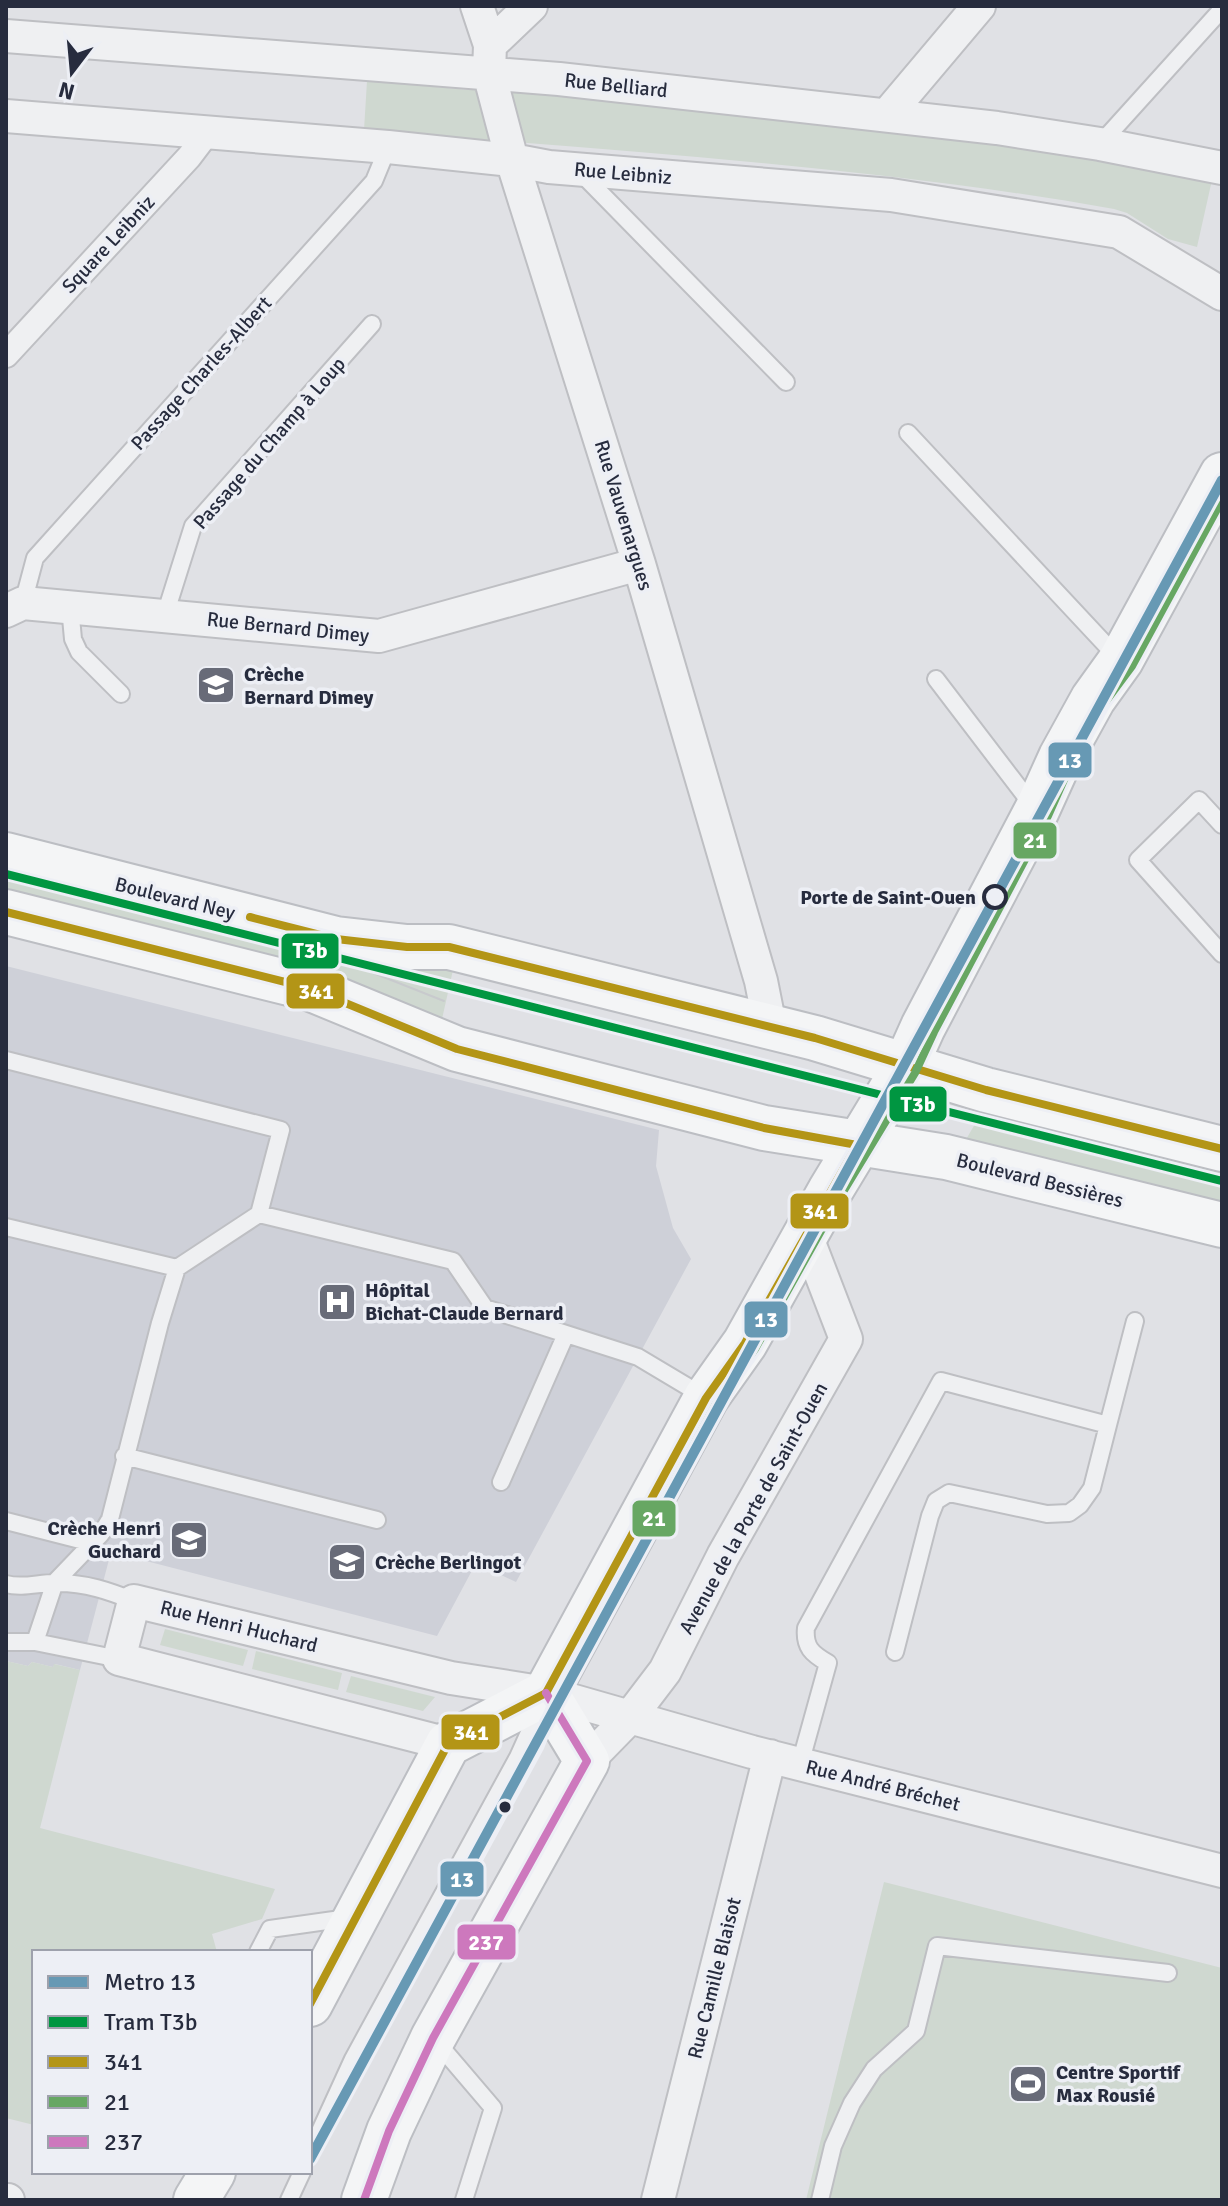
<svg xmlns="http://www.w3.org/2000/svg" width="1228" height="2206" font-family="Signika,sans-serif">
	<style>
		.built { fill: #ced0d8 }
		.green { fill: #cfd8d0 }
		.lines { fill: none; stroke-linecap: round; stroke-linejoin: round }
		.service-casing { stroke: #bebfc3; stroke-width: 20 }
		.pedestrian-casing { stroke: #bebfc3; stroke-width: 28 }
		.minor-casing { stroke: #bebfc3; stroke-width: 36 }
		.primary-casing { stroke: #bcbec3; stroke-width: 48 }
		.service { stroke: #eff0f2; stroke-width: 16 }
		.pedestrian { stroke: #eff0f2; stroke-width: 24 }
		.minor { stroke: #eff0f2; stroke-width: 32 }
		.primary { stroke: #f4f5f6; stroke-width: 44 }
		.tram { stroke: #c8cacd; stroke-width: 2 }
		.bus-1-casing { stroke: #edeff5; stroke-width: 14 }
		.bus-2-casing { stroke: #edeff5; stroke-width: 14 }
		.bus-3-casing { stroke: #edeff5; stroke-width: 14 }
		.bus-1 { stroke: #b39516; stroke-width: 8 }
		.bus-2 { stroke: #67a763; stroke-width: 8 }
		.bus-3 { stroke: #cd78bd; stroke-width: 8 }
		.tram-1-casing { stroke: #edeff5; stroke-width: 14 }
		.tram-1 { stroke: #009641; stroke-width: 8 }
		.metro-1-casing { stroke: #edeff5; stroke-width: 16 }
		.metro-1 { stroke: #6799b4; stroke-width: 10 }
		.stop-dot { fill: #edeff5; stroke: #272c3e; stroke-width: 4 }
		.bus-dot { fill: #272c3e; stroke: #edeff5; stroke-width: 3 }
		.labels { text-anchor: middle; stroke-width: 7; stroke-linejoin: round; paint-order: stroke }
		.street-label { font-size: 20px; fill: #272c3e; stroke: #edeff5 }
		.poi-label { font-size: 20px; font-weight: bold; fill: #272c3e; stroke: #edeff5; text-anchor: start }
		.stop-label { font-size: 20px; font-weight: bold; fill: #272c3e; stroke: #edeff5; text-anchor: end }
		.line-badge { stroke: #edeff5; stroke-width: 3 }
		.badge-label { font-size: 22px; text-anchor: middle; font-weight: bold; fill: #fff }
	</style>
	<rect width="100%" height="100%" fill="#e0e1e5"/>
	<path class="built" d="M6,966L659,1130L656,1166L673,1228L691,1259L516,1582L476,1563L437,1636L111,1552L80,1670L55,1664L53,1667L32,1662L28,1666L6,1661Z"/>
	<path class="green" d="M367,81L470,90L534,91L1009,138L1212,180L1197,247L1168,239L1127,213L1114,209C866,165 615,151 364,130Z
		M6,865L455,961L440,1028L6,900Z
		M983,1110L1222,1165V1209L964,1143Z
		M165,1629L248,1650L243,1666L160,1645Z
		M256,1651L342,1673L338,1690L252,1669Z
		M6,1661L28,1666L32,1662L53,1667L54,1664L80,1670L40,1828L275,1889L262,1919L212,1934L217,1952H34V2125L6,2118Z
		M351,1676L435,1697L423,1711L346,1692Z
		M884,1882L1222,1968V2200H806Z"/>
	<g class="lines">
		<defs>
			<path id="service" d="M1100,144L1222,9
				M580,172L786,382
				M908,433L1119,659
				M23,603L35,558L374,181L388,147
				M70,607L73,639L79,652L121,694
				M165,615L193,526L372,324
				M936,679L1033,806
				M1222,825L1199,800L1138,860L1222,954
				M6,1060L281,1130L259,1214L177,1268L160,1323L110,1519L101,1534L55,1582L35,1642
				M259,1214L453,1261L485,1308L638,1357L705,1397
				M6,1227L177,1268
				M124,1456L377,1520
				M501,1482L566,1334
				M6,1521L92,1543
				M6,1584C23,1589 41,1582 58,1583C86,1583 109,1591 134,1601
				M6,1642H35L119,1659
				M895,1652L930,1516L936,1501L949,1493L1047,1514L1069,1513L1080,1505L1092,1488L1108,1425
				M800,1764L828,1663C812,1654 804,1647 806,1628L941,1381L1108,1425L1135,1321
				M258,1952L270,1929L348,1918
				M435,2040L493,2108L464,2200
				M310,2153L353,2059L518,1757L541,1706
				M289,2200L302,2172
				M820,2200L833,2146L852,2103L874,2069L916,2031L937,1946L1168,1973"/>
			<path id="pedestrian" d="M6,355L189,157L208,132"/>
			<path id="minor" d="M477,6L490,45L489,73L512,160L639,564L761,981L770,1026
				M6,36L559,79L997,128L1100,144L1222,168
				M490,45L531,6
				M887,115L979,6
				M6,116L388,147L512,160L549,167L891,195L1119,232L1222,294
				M6,611L23,603L379,636L639,564
				M448,1744L119,1659L134,1601L451,1678L546,1693L752,1752L1222,1871
				M587,1761L630,1717L665,1671L723,1556L846,1339L806,1235
				M6,2200H8
				M658,2200L770,1756"/>
			<path id="primary" d="M6,855L336,939L407,947H449L815,1038L986,1090L1222,1149
				M6,912L309,988L457,1049L764,1128L946,1157L1222,1225
				M310,2004L448,1744L546,1693L706,1398L745,1343L830,1191L905,1067L923,1027L1037,810L1061,757L1093,699L1121,660L1222,475
				M196,2200L213,2172
				M364,2200L389,2131L433,2038L587,1761L546,1693"/>
		</defs>
		<use href="#service" class="service-casing"/>
		<use href="#pedestrian" class="pedestrian-casing"/>
		<use href="#minor" class="minor-casing"/>
		<use href="#primary" class="primary-casing"/>
		<use href="#service" class="service"/>
		<use href="#pedestrian" class="pedestrian"/>
		<use href="#minor" class="minor"/>
		<use href="#primary" class="primary"/>
		<path class="tram" d="M333,957L444,1001"/>
		<defs>
			<path id="bus-1" d="M6,912L309,988L457,1049L764,1128L857,1145L745,1343L706,1398L546,1693L448,1744L310,2004
				M250,917L336,939L407,947H449L815,1038L986,1090L1222,1149"/>
			<path id="bus-2" d="M474,1863L537,1747L557,1698L716,1404L755,1349L840,1197L915,1073L934,1032L1048,816L1072,762L1103,705L1132,666L1222,500"/>
			<path id="bus-3" d="M364,2200L389,2131L433,2038L587,1761L546,1693"/>
		</defs>
		<use href="#bus-1" class="bus-1-casing"/>
		<use href="#bus-2" class="bus-2-casing"/>
		<use href="#bus-3" class="bus-3-casing"/>
		<use href="#bus-1" class="bus-1"/>
		<use href="#bus-2" class="bus-2"/>
		<use href="#bus-3" class="bus-3"/>
		<defs>
			<path id="tram-1" d="M6,874L1222,1181"/>
		</defs>
		<use href="#tram-1" class="tram-1-casing"/>
		<use href="#tram-1" class="tram-1"/>
		<defs>
			<path id="metro-1" d="M310,2159L1222,480"/>
		</defs>
		<use href="#metro-1" class="metro-1-casing"/>
		<use href="#metro-1" class="metro-1"/>
	</g>
	<defs>
		<symbol id="school-square" viewBox="-11 -11 22 22"><rect x="-9" y="-9" width="18" height="18" rx="4" fill="#686b78" stroke="#edeff5"/><path d="M0-5L7-2L0 1L-7-2ZM-4 1L0 2.5L4 1V4Q0 6-4 4Z" fill="#fff"/></symbol>
		<symbol id="hospital-square" viewBox="-11 -11 22 22"><rect x="-9" y="-9" width="18" height="18" rx="4" fill="#686b78" stroke="#edeff5"/><path d="M-5-5h3v3.5h4V-5h3V5h-3V1.5h-4V5h-3Z" fill="#fff"/></symbol>
		<symbol id="stadium-square" viewBox="-11 -11 22 22"><rect x="-9" y="-9" width="18" height="18" rx="4" fill="#686b78" stroke="#edeff5"/><path d="M0-5a6.5 5 0 1 0 0 10a6.5 5 0 1 0 0-10ZM-3.5-1.8h7v3.6h-7Z" fill="#fff"/></symbol>
	</defs>
	<g fill-rule="evenodd">
		<use href="#school-square" x="194" y="663" width="44" height="44"/>
		<use href="#hospital-square" x="315" y="1280" width="44" height="44"/>
		<use href="#school-square" x="167" y="1518" width="44" height="44"/>
		<use href="#school-square" x="325" y="1540" width="44" height="44"/>
		<use href="#stadium-square" x="1006" y="2062" width="44" height="44"/>
	</g>
	<circle class="stop-dot" cx="995" cy="897" r="11"/>
	<circle class="bus-dot" cx="505" cy="1807" r="7"/>
	<g class="labels">
		<g class="street-label">
			<text transform="translate(616 85) rotate(6)" y="7">Rue Belliard</text>
			<text transform="translate(623 173) rotate(5)" y="7">Rue Leibniz</text>
			<text transform="translate(108 244) rotate(-47)" y="7">Square Leibniz</text>
			<text transform="translate(201 373) rotate(-48)" y="7">Passage Charles-Albert</text>
			<text transform="translate(269 443) rotate(-49)" y="7">Passage du Champ à Loup</text>
			<text transform="translate(624 515) rotate(73)" y="7">Rue Vauvenargues</text>
			<text transform="translate(288 627) rotate(6)" y="7">Rue Bernard Dimey</text>
			<text transform="translate(175 898) rotate(14)" y="7">Boulevard Ney</text>
			<text transform="translate(1040 1180) rotate(14)" y="7">Boulevard Bessières</text>
			<text transform="translate(753 1508) rotate(-61)" y="7">Avenue de la Porte de Saint-Ouen</text>
			<text transform="translate(239 1626) rotate(14)" y="7">Rue Henri Huchard</text>
			<text transform="translate(883 1785) rotate(14)" y="7">Rue André Bréchet</text>
			<text transform="translate(714 1978) rotate(-76)" y="7">Rue Camille Blaisot</text>
		</g>
		<g class="poi-label">
			<text x="244" y="681">Crèche<tspan x="244" dy="23">Bernard Dimey</tspan></text>
			<text x="365" y="1297">Hôpital<tspan x="365" dy="23">Bichat-Claude Bernard</tspan></text>
			<text x="161" y="1535" text-anchor="end">Crèche Henri<tspan x="161" dy="23">Guchard</tspan></text>
			<text x="375" y="1569">Crèche Berlingot</text>
			<text x="1056" y="2079">Centre Sportif<tspan x="1056" dy="23">Max Rousié</tspan></text>
		</g>
		<g class="stop-label">
			<text x="976" y="904">Porte de Saint-Ouen</text>
		</g>
	</g>
	<g class="line-badge">
		<rect x="1047" y="741" width="46" height="38" rx="8" fill="#6799b4"/>
		<rect x="1012" y="821" width="46" height="39" rx="8" fill="#67a763"/>
		<rect x="280" y="932" width="60" height="38" rx="8" fill="#009641"/>
		<rect x="285" y="972" width="61" height="38" rx="8" fill="#b39516"/>
		<rect x="888" y="1085" width="60" height="38" rx="8" fill="#009641"/>
		<rect x="789" y="1192" width="61" height="38" rx="8" fill="#b39516"/>
		<rect x="743" y="1300" width="46" height="39" rx="8" fill="#6799b4"/>
		<rect x="631" y="1499" width="46" height="39" rx="8" fill="#67a763"/>
		<rect x="440" y="1713" width="61" height="38" rx="8" fill="#b39516"/>
		<rect x="439" y="1860" width="46" height="38" rx="8" fill="#6799b4"/>
		<rect x="456" y="1923" width="61" height="38" rx="8" fill="#cd78bd"/>
	</g>
	<g class="badge-label">
		<text x="1070" y="768">13</text>
		<text x="1035" y="848">21</text>
		<text x="310" y="958">T3b</text>
		<text x="316" y="999">341</text>
		<text x="918" y="1112">T3b</text>
		<text x="820" y="1219">341</text>
		<text x="766" y="1327">13</text>
		<text x="654" y="1526">21</text>
		<text x="471" y="1740">341</text>
		<text x="462" y="1887">13</text>
		<text x="486" y="1950">237</text>
	</g>
	<rect width="1228" height="2206" fill="none" stroke="#272c3e" stroke-width="16"/>
	<rect x="32" y="1950" width="280" height="224" fill="#edeff5" stroke="#9ea1ac" stroke-width="2"/>
	<rect x="48" y="1976" width="40" height="12" fill="#6799b4" stroke="#9ea1ac" stroke-width="2"/>
	<text x="104" y="1990" font-size="24" fill="#272c3e">Metro 13</text>
	<rect x="48" y="2016" width="40" height="12" fill="#009641" stroke="#9ea1ac" stroke-width="2"/>
	<text x="104" y="2030" font-size="24" fill="#272c3e">Tram T3b</text>
	<rect x="48" y="2056" width="40" height="12" fill="#b39516" stroke="#9ea1ac" stroke-width="2"/>
	<text x="104" y="2070" font-size="24" fill="#272c3e">341</text>
	<rect x="48" y="2096" width="40" height="12" fill="#67a763" stroke="#9ea1ac" stroke-width="2"/>
	<text x="104" y="2110" font-size="24" fill="#272c3e">21</text>
	<rect x="48" y="2136" width="40" height="12" fill="#cd78bd" stroke="#9ea1ac" stroke-width="2"/>
	<text x="104" y="2150" font-size="24" fill="#272c3e">237</text>
	<g transform="translate(72 72) rotate(196)" stroke="#edeff5" stroke-width="6" paint-order="stroke">
	<path d="M0-6L14 30L0 20L-14 30Z" fill="#272c3e"/>
	<text y="-12" font-size="22" font-weight="bold" text-anchor="middle" fill="#272c3e">N</text>
	</g>
</svg>
